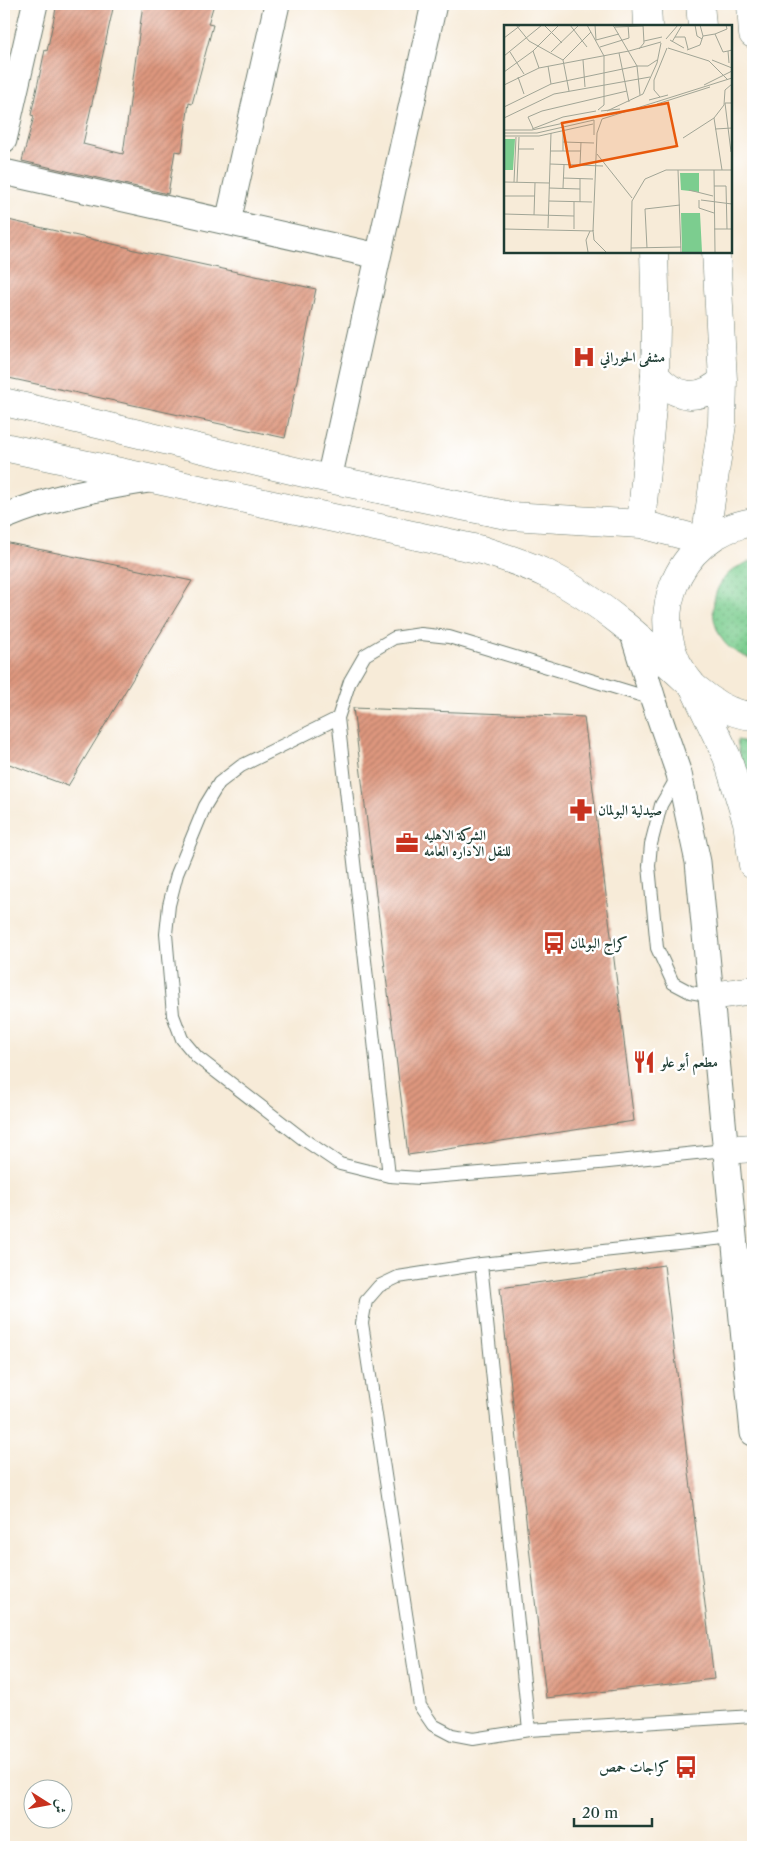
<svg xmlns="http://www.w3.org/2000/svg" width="757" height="1851" font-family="'Libre Caslon Text',Amiri,serif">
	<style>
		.grass { fill: url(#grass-dots); stroke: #4e8562 }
		.building { fill: url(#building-hatch) }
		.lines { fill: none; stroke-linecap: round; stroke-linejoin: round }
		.lane-casing { stroke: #6b7a6d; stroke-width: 14 }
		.street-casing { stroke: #6b7a6d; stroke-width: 27 }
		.secondary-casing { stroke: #6b7a6d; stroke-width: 29 }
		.primary-casing { stroke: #6b7a6d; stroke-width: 29 }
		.lane { stroke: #fff; stroke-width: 12 }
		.street { stroke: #fff; stroke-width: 25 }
		.secondary { stroke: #fff; stroke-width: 28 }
		.primary { stroke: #fff; stroke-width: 28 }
		.labels { text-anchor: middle; stroke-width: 5; stroke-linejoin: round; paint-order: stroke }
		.poi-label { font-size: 14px; font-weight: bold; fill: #1f3d34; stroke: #fff; text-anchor: start }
		.inset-road { fill: none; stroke: #a1a596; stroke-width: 1 }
		.view { fill: #e8590c; fill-opacity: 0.15; stroke: #e8590c; stroke-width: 2.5 }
		.inset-edge { fill: none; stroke: #1f3d34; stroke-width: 2.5 }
	</style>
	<defs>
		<pattern id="grass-dots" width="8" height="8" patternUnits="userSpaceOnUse" patternTransform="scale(1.25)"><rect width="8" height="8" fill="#7ccd8f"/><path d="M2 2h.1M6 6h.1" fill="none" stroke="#65a876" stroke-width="1.8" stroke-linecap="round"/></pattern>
		<pattern id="building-hatch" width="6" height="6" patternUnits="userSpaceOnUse" patternTransform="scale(1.25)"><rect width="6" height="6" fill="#de977e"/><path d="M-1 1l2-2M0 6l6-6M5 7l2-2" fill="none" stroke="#b37c68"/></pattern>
	</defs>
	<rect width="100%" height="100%" fill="#fff"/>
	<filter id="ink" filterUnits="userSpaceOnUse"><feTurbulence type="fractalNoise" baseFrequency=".02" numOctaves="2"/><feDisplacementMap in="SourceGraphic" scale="10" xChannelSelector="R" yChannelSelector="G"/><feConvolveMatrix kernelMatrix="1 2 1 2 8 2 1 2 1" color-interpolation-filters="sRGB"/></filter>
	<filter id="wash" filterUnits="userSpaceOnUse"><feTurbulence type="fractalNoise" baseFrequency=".0096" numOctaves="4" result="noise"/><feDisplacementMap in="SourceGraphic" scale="20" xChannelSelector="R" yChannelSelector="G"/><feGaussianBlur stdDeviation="1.12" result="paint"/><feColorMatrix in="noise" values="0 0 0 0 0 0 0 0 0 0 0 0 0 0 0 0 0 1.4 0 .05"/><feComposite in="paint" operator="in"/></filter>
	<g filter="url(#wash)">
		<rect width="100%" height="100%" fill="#f7ebd8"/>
		<path class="grass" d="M748,562H753V659C743,656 731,651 724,642C707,619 710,586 734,569C738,566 743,565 748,562Z
			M737,740L753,743V827V826Z"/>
		<g id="blocks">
			<path class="building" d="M57,4H114L83,144L123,154L143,4H214L208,24L213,25L192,104L189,103L182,152L175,151L168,194L22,161L34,116L31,115L45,50L47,51Z
				M4,219L130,248V249L316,289L285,438L4,377Z
				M4,542L192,581L68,786L4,762Z
				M353,708L584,717L634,1121L408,1155Z
				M664,1265L714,1679L546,1698L500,1288Z"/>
		</g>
	</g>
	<g filter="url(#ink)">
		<use href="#blocks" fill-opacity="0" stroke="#6b7a6d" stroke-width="1"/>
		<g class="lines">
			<defs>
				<path id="lane" d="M338,718L241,766L219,783L205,806L177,874L169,905L166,934L173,1015L182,1039L197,1057L303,1139L340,1164L389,1176L420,1178L599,1163L725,1150
					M679,774L661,805L651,844L649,866L657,948L673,983L690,992L712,996
					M389,1176L338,718L350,681L365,655L394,638L421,634L449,637L653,699
					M734,1237L481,1264L398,1277L379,1286L366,1301L362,1323L420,1706L433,1725L452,1735L473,1739L529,1730L753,1716
					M481,1264L529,1730"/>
				<path id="street" d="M4,140L35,4
					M4,172L378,256
					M228,222L277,4
					M329,479L434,4
					M4,517C51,497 99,488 149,480
					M632,631L653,699L679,774L698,862L753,1433"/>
				<path id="secondary" d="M647,4L648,26
					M4,402L329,479L511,516L641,524L705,541
					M4,447L482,550C504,557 526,564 547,574C601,601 644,641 687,681
					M641,524L655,375L656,325L654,251"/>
				<path id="primary" d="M700,4L702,26
					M751,4L753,34
					M655,375C676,399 700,402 723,380
					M753,522C675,534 639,626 693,686C697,690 703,694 708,698C720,707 737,715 753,716
					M705,541L722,424L723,380L716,251
					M695,690L727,757L747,822L753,865
					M712,996L753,990
					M725,1150L753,1148"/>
			</defs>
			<use href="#lane" class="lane-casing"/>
			<use href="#street" class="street-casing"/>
			<use href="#secondary" class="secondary-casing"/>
			<use href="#primary" class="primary-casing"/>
			<use href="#lane" class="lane"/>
			<use href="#street" class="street"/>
			<use href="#secondary" class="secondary"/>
			<use href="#primary" class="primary"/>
		</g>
	</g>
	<defs>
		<symbol id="hospital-bare" viewBox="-9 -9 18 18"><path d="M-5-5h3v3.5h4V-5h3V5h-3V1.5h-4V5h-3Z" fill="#c8321e" stroke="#fff" stroke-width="2.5" paint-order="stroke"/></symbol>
		<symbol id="pharmacy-bare" viewBox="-9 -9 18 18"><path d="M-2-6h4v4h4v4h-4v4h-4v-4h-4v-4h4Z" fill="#c8321e" stroke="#fff" stroke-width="2.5" paint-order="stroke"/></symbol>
		<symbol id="office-bare" viewBox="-9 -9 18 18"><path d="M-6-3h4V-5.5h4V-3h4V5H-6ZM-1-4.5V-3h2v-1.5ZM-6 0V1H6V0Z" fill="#c8321e" stroke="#fff" stroke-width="2.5" paint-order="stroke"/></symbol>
		<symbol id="bus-bare" viewBox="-9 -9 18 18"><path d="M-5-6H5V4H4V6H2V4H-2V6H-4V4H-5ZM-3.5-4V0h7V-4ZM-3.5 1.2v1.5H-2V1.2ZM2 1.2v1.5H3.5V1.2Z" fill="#c8321e" stroke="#fff" stroke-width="2.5" paint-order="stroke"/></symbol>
		<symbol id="restaurant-bare" viewBox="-9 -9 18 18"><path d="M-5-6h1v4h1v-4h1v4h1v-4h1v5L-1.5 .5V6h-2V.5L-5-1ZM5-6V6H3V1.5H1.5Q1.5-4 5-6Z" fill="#c8321e" stroke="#fff" stroke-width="2.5" paint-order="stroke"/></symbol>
	</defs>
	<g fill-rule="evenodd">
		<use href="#hospital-bare" x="568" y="341" width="32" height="32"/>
		<use href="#pharmacy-bare" x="565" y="794" width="32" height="32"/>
		<use href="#office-bare" x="391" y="827" width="32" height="32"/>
		<use href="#bus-bare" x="538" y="927" width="32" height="32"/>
		<use href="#restaurant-bare" x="628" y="1046" width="32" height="32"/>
		<use href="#bus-bare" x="670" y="1751" width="32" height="32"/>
	</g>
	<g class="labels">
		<g class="poi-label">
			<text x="600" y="362">مشفى الحوراني</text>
			<text x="598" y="815">صيدلية البولمان</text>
			<text x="424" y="840">الشركة الاهليه<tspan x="424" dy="16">للنقل الاداره العامه</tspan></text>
			<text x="570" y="948">كراج البولمان</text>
			<text x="661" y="1067">مطعم أبو علو</text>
			<text x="669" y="1772" text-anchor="end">كراجات حمص</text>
		</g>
	</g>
	<g transform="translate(504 25)">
		<rect width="228" height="228" fill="#f7ebd8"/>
		<path d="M176,148H195V167L177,165ZM177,188H196L198,227H178Z" fill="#7ccd8f"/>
		<path d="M0,114H11L9,145H0Z" fill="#7ccd8f"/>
		<path class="inset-road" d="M12,0L25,16L59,35L65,66M40,0L58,18M66,0L83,22M83,0L100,31V80L94,85M91,0L92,15L115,9M109,0L133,41H144L153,35M191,0L193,11L198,14M111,2L139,1M211,9L219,27L224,26M199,11L211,9L223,4L222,0M171,12H181L184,24M0,13L17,0M162,14L174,0M166,15L180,23M140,16L158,12M168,17L178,0M96,22L125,13L124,0M164,23L205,36L224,55M135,24L140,18L139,0M183,25L196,20L199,11L196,0M29,26L35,43M6,27L20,49M47,27L75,0M115,28L125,77M0,31L38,0M59,35L87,7M79,35L81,62M208,35L228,43M225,38L224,26L228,25M44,41L47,59M0,47L29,26L55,0M14,52L20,69M0,60L35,43L125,26L157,17M200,60L228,46M156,72L150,65V55L163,23M145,75L164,70M153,79L206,62M0,82L47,59L133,41L136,70M97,86L116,84M103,86L139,69L153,38L157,18M0,93L50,69L146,52M210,93L218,145M29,103L24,92L38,86L123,66M28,104L59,92L92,86M211,104L228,103M0,105H28L60,98M0,108H33L90,95V110M0,111H35L89,99M179,113L210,93L220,80L221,65L228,59M59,117L90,118M14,124H30M46,126H77M59,126V105M227,127L221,78H228M93,129L128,173M46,139L99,141M76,140L77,117M174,145L177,227M210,145L211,227M59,153L89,154M0,157L45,158M10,157L12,112M13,157L15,112M210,161H222L223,204M45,163L76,164M59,163L60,140M185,165L209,171M0,171H31M195,175V183L210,188M197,175L228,179M45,176L88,177M76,177V154M0,189L70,191M30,190L31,158M44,203L47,108M0,204L89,206L93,108L98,94L228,53M70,204V177M210,204H228M89,205L90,215L102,227M127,223L177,222M143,223L141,184L176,180M84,227L82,215L86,206M127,227L128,176L141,154L162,145H228"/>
		<path class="view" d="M164,78L173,121L66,142L58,98Z"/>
		<rect width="228" height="228" class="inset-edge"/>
	</g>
	<rect width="757" height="1851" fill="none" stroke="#fff" stroke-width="20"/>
	<g transform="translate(48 1804) rotate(101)"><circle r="24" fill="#ffffff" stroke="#a5b1ae"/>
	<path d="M0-4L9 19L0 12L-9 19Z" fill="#c8321e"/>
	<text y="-8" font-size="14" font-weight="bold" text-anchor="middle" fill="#1f3d34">ش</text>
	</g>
	<path d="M574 1818v8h78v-8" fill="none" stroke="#1f3d34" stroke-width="2.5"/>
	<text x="582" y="1818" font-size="15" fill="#1f3d34" stroke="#ffffff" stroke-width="4" paint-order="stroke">20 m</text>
</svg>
